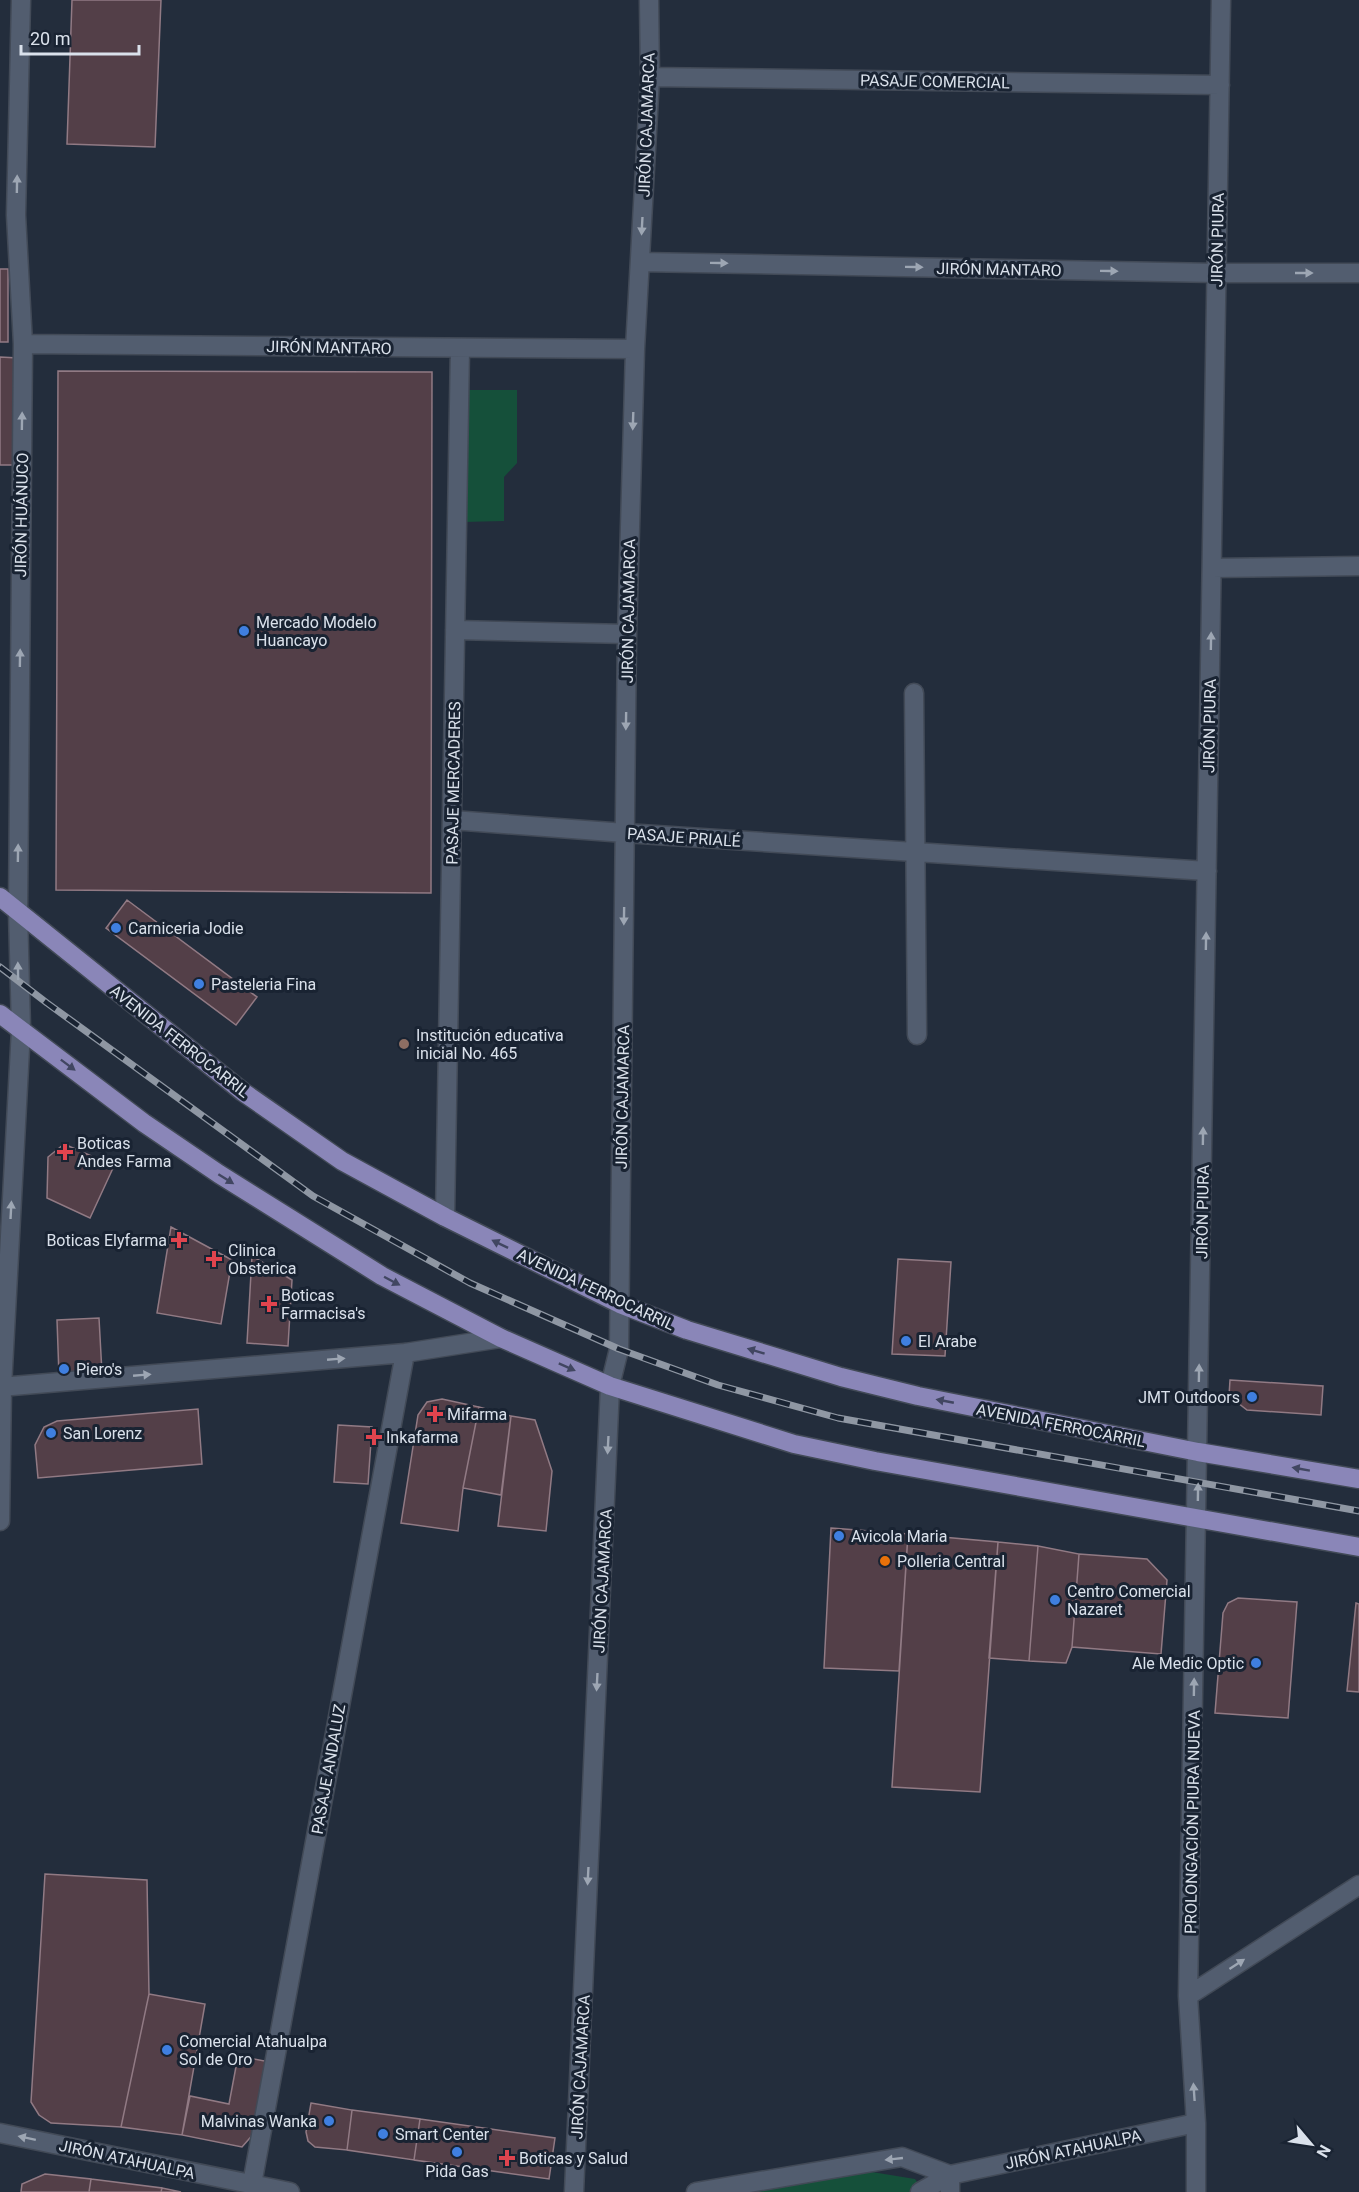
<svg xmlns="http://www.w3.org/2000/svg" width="1359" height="2192" font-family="Roboto,sans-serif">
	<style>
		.green { fill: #15503a }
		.building { fill: #533f48; stroke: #917a84; stroke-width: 1.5 }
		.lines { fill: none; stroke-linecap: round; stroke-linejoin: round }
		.minor-casing { stroke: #424a57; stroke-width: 21 }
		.major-casing { stroke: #424a57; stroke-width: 21 }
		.minor { stroke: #525d6f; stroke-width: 18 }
		.major { stroke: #8a86b8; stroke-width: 18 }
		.rail-casing { stroke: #8f97a3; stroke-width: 7 }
		.rail { stroke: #192332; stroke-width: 4.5; stroke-dasharray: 14; stroke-linecap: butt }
		.oneway { fill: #9da6b3 }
		.oneway2 { fill: #414661 }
		.shop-dot { fill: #3f7fe0; stroke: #192332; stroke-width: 2 }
		.education-dot { fill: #8d6e63; stroke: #192332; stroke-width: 2 }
		.health-dot { fill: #e0444e; stroke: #192332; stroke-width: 2 }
		.food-dot { fill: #e8710a; stroke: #192332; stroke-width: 2 }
		.labels { text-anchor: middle; stroke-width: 6; stroke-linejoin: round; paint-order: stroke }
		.street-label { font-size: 16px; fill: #dae1eb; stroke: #192332 }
		.poi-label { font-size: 16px; fill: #dae1eb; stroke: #192332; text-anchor: start }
	</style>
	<rect width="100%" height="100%" fill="#232d3c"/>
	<path class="green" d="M464,390H517V463L504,477V521L462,522Z
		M872,2172L915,2179L920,2186L909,2192H748Z"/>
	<path class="building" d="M72,0H161L155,147L67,144Z
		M0,269H8V342H0Z
		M0,357L18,358L16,465H0Z
		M58,371L432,372L431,893L56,890Z
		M127,900L257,997L236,1025L106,928Z
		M64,1144L114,1166L90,1218L47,1198L48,1157Z
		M171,1227L232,1260L221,1324L157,1313Z
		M252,1256L292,1280L288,1346L247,1343Z
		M898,1259L951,1262L945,1356L892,1354Z
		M99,1318L102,1373L59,1376L57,1320Z
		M1230,1380L1323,1386L1321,1415L1247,1410L1229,1396Z
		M442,1399L479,1407L463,1488L458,1531L401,1523L418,1415L427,1402Z
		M479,1407L511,1416L501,1495L463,1488Z
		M198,1409L202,1464L38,1478L35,1445L44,1427L57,1421Z
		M511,1416L535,1420L552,1471L546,1531L498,1526Z
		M338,1425L372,1427L368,1484L334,1482Z
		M831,1528L908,1534L899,1671L824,1668Z
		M908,1534L998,1542L980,1792L892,1787Z
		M998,1542L1038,1546L1029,1661L989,1658Z
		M1038,1546L1079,1554L1072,1647L1066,1663L1029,1661Z
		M1079,1554L1147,1559L1167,1580L1161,1654L1072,1647Z
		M1238,1598L1297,1602L1288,1718L1215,1713L1223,1613L1228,1603Z
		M1356,1603L1359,1604V1692L1347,1691Z
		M45,1874L147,1880L149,1994L121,2127L51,2123L39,2115L31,2102Z
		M149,1994L205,2004L182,2135L121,2127Z
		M238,2056L270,2062L256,2131L242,2147L182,2135L190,2096L229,2104Z
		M311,2103L352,2110L347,2150L315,2147L308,2141L306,2132Z
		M352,2110L420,2119L414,2160L347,2150Z
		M420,2119L555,2138L549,2179L414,2160Z
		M45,2174L91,2179L89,2192H21L22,2184Z
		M91,2179L162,2188L161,2192H89Z
		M162,2188L181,2192H161Z"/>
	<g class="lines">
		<defs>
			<path id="minor" d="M650,77L1220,85
				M640,262L1217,273H1359
				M23,344L635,349
				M1212,568L1359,566
				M455,630L627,634
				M914,693L917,1035
				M452,820L625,833L1207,871
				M445,1217L460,348
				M0,1387L405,1353L501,1338
				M0,1521L2,1387L21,1029L18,911L23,344L16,215L21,0
				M1188,1996L1359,1885
				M0,2133L290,2192
				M252,2184L405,1353
				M574,2192L610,1386L619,1349L627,634L635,349L650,77L649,0
				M696,2192L902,2157L950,2175V2192
				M920,2192L950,2175L1196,2123
				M1196,2192V2123L1188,1996L1221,0"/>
			<path id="major" d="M0,897L243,1092L342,1161L445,1217L620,1304L687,1330L841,1377L918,1396L1198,1452L1359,1479
				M0,1014L144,1123L219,1174L382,1276L501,1338L610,1386L794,1444L875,1461L1359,1547"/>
		</defs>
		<use href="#minor" class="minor-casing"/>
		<use href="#major" class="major-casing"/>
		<use href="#minor" class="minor"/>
		<use href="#major" class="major"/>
		<defs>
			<path id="rail" d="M0,967L47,1003L313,1196L470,1283L619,1349L718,1385L838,1418L1359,1511"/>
		</defs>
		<use href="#rail" class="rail-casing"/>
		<use href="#rail" class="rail"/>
	</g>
	<defs><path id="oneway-solid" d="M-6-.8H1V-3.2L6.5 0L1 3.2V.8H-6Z" transform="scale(1.5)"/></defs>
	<g class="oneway">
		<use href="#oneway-solid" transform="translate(17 184) rotate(-89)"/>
		<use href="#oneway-solid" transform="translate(642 226) rotate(93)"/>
		<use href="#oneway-solid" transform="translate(719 263) rotate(1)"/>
		<use href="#oneway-solid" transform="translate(914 267) rotate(1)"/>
		<use href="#oneway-solid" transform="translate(1109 271) rotate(1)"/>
		<use href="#oneway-solid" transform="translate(1304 273)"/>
		<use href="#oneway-solid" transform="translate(22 421) rotate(-89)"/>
		<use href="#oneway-solid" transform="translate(633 421) rotate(92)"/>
		<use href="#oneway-solid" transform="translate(1211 641) rotate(-89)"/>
		<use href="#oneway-solid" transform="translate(20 658) rotate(-89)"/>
		<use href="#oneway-solid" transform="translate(626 721) rotate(91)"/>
		<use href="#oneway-solid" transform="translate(18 853) rotate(-89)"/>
		<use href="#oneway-solid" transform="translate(624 916) rotate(91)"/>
		<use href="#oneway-solid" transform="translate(1206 941) rotate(-89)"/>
		<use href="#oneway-solid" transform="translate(18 971) rotate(-91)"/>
		<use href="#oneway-solid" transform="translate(1203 1136) rotate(-89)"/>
		<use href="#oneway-solid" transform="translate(11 1210) rotate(-87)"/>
		<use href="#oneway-solid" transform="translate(336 1359) rotate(-5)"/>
		<use href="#oneway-solid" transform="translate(1199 1373) rotate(-89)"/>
		<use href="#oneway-solid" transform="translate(142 1375) rotate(-5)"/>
		<use href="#oneway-solid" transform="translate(608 1445) rotate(93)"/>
		<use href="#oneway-solid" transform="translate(1198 1492) rotate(-89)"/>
		<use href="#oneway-solid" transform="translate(597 1682) rotate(93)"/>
		<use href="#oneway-solid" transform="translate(1194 1687) rotate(-89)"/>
		<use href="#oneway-solid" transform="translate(588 1876) rotate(93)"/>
		<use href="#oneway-solid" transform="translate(1237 1964) rotate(-33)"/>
		<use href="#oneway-solid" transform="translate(1194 2092) rotate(-94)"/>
		<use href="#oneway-solid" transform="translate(27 2138) rotate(-168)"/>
		<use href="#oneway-solid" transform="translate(894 2159) rotate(174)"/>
	</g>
	<g class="oneway2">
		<use href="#oneway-solid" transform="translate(68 1065) rotate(37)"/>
		<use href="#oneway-solid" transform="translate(226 1179) rotate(32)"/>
		<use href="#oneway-solid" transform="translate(500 1244) rotate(-154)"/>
		<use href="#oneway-solid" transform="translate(392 1281) rotate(28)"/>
		<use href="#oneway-solid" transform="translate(756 1351) rotate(-163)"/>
		<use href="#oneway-solid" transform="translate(567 1367) rotate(24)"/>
		<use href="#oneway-solid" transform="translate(945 1401) rotate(-169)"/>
		<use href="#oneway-solid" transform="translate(1301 1469) rotate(-170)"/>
	</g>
	<g class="shop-dot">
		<circle cx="244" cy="631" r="6"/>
		<circle cx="116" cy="928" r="6"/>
		<circle cx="199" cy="984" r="6"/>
		<circle cx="906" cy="1341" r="6"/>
		<circle cx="64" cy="1369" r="6"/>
		<circle cx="1252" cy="1397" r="6"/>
		<circle cx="51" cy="1433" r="6"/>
		<circle cx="839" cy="1536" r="6"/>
		<circle cx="1055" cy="1600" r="6"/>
		<circle cx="1256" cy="1663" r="6"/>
		<circle cx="167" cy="2050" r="6"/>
		<circle cx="329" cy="2121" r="6"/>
		<circle cx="383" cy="2134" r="6"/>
		<circle cx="457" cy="2152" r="6"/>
	</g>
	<circle class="education-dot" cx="404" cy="1044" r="6"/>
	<g class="health-dot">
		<path d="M62 1143h6v6h6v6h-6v6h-6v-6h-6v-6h6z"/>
		<path d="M176 1231h6v6h6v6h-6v6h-6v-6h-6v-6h6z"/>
		<path d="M211 1250h6v6h6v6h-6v6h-6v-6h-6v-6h6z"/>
		<path d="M266 1295h6v6h6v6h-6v6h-6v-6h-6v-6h6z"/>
		<path d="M432 1405h6v6h6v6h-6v6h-6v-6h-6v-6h6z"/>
		<path d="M371 1428h6v6h6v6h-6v6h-6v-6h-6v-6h6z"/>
		<path d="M504 2149h6v6h6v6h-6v6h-6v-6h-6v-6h6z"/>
	</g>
	<circle class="food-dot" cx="885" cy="1561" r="6"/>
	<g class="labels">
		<g class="street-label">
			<text transform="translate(935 81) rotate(1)" y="6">PASAJE COMERCIAL</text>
			<text transform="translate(646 125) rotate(-88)" y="6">JIRÓN CAJAMARCA</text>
			<text transform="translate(1217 240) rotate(-89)" y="6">JIRÓN PIURA</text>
			<text transform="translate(999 269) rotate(1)" y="6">JIRÓN MANTARO</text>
			<text transform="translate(329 347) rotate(1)" y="6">JIRÓN MANTARO</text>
			<text transform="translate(21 515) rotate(-89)" y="6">JIRÓN HUÁNUCO</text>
			<text transform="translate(628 611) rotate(-89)" y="6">JIRÓN CAJAMARCA</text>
			<text transform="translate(1209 726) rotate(-89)" y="6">JIRÓN PIURA</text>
			<text transform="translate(453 783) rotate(-89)" y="6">PASAJE MERCADERES</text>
			<text transform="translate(684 837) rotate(4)" y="6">PASAJE PRIALÉ</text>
			<text transform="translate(180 1041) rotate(38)" y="6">AVENIDA FERROCARRIL</text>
			<text transform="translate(622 1097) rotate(-89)" y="6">JIRÓN CAJAMARCA</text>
			<text transform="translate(1202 1212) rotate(-89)" y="6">JIRÓN PIURA</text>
			<text transform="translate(596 1289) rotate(25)" y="6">AVENIDA FERROCARRIL</text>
			<text transform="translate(1061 1425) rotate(11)" y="6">AVENIDA FERROCARRIL</text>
			<text transform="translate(602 1581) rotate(-87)" y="6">JIRÓN CAJAMARCA</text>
			<text transform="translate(328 1769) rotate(-80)" y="6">PASAJE ANDALUZ</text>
			<text transform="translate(1192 1822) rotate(-89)" y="6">PROLONGACIÓN PIURA NUEVA</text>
			<text transform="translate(580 2067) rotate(-87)" y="6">JIRÓN CAJAMARCA</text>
			<text transform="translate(1073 2149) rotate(-12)" y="6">JIRÓN ATAHUALPA</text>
			<text transform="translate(127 2159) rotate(12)" y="6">JIRÓN ATAHUALPA</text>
		</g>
		<g class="poi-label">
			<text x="256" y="628">Mercado Modelo<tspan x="256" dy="18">Huancayo</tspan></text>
			<text x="128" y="934">Carniceria Jodie</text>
			<text x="211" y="990">Pasteleria Fina</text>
			<text x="416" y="1041">Institución educativa<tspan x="416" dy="18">inicial No. 465</tspan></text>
			<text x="77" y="1149">Boticas<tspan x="77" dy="18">Andes Farma</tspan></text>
			<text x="167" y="1246" text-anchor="end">Boticas Elyfarma</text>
			<text x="228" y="1256">Clinica<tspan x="228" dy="18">Obsterica</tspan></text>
			<text x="281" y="1301">Boticas<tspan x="281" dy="18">Farmacisa's</tspan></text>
			<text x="918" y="1347">El Arabe</text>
			<text x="76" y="1375">Piero's</text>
			<text x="1240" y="1403" text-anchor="end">JMT Outdoors</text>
			<text x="447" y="1420">Mifarma</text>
			<text x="63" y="1439">San Lorenz</text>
			<text x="386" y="1443">Inkafarma</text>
			<text x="851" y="1542">Avicola Maria</text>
			<text x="897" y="1567">Polleria Central</text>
			<text x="1067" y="1597">Centro Comercial<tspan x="1067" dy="18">Nazaret</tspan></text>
			<text x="1244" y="1669" text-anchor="end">Ale Medic Optic</text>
			<text x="179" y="2047">Comercial Atahualpa<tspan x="179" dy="18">Sol de Oro</tspan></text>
			<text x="317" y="2127" text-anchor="end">Malvinas Wanka</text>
			<text x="395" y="2140">Smart Center</text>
			<text x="519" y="2164">Boticas y Salud</text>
			<text x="457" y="2177" text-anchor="middle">Pida Gas</text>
		</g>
	</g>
	<g transform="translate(1311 2144) rotate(119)" stroke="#192332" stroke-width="4.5" paint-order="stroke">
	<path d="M0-4.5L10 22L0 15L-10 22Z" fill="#dae1eb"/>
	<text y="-9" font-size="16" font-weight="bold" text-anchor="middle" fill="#dae1eb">N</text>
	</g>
	<path d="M21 45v9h118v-9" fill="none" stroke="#dae1eb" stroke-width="3"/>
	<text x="30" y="45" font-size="18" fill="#dae1eb" stroke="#192332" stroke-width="4.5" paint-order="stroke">20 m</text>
</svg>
